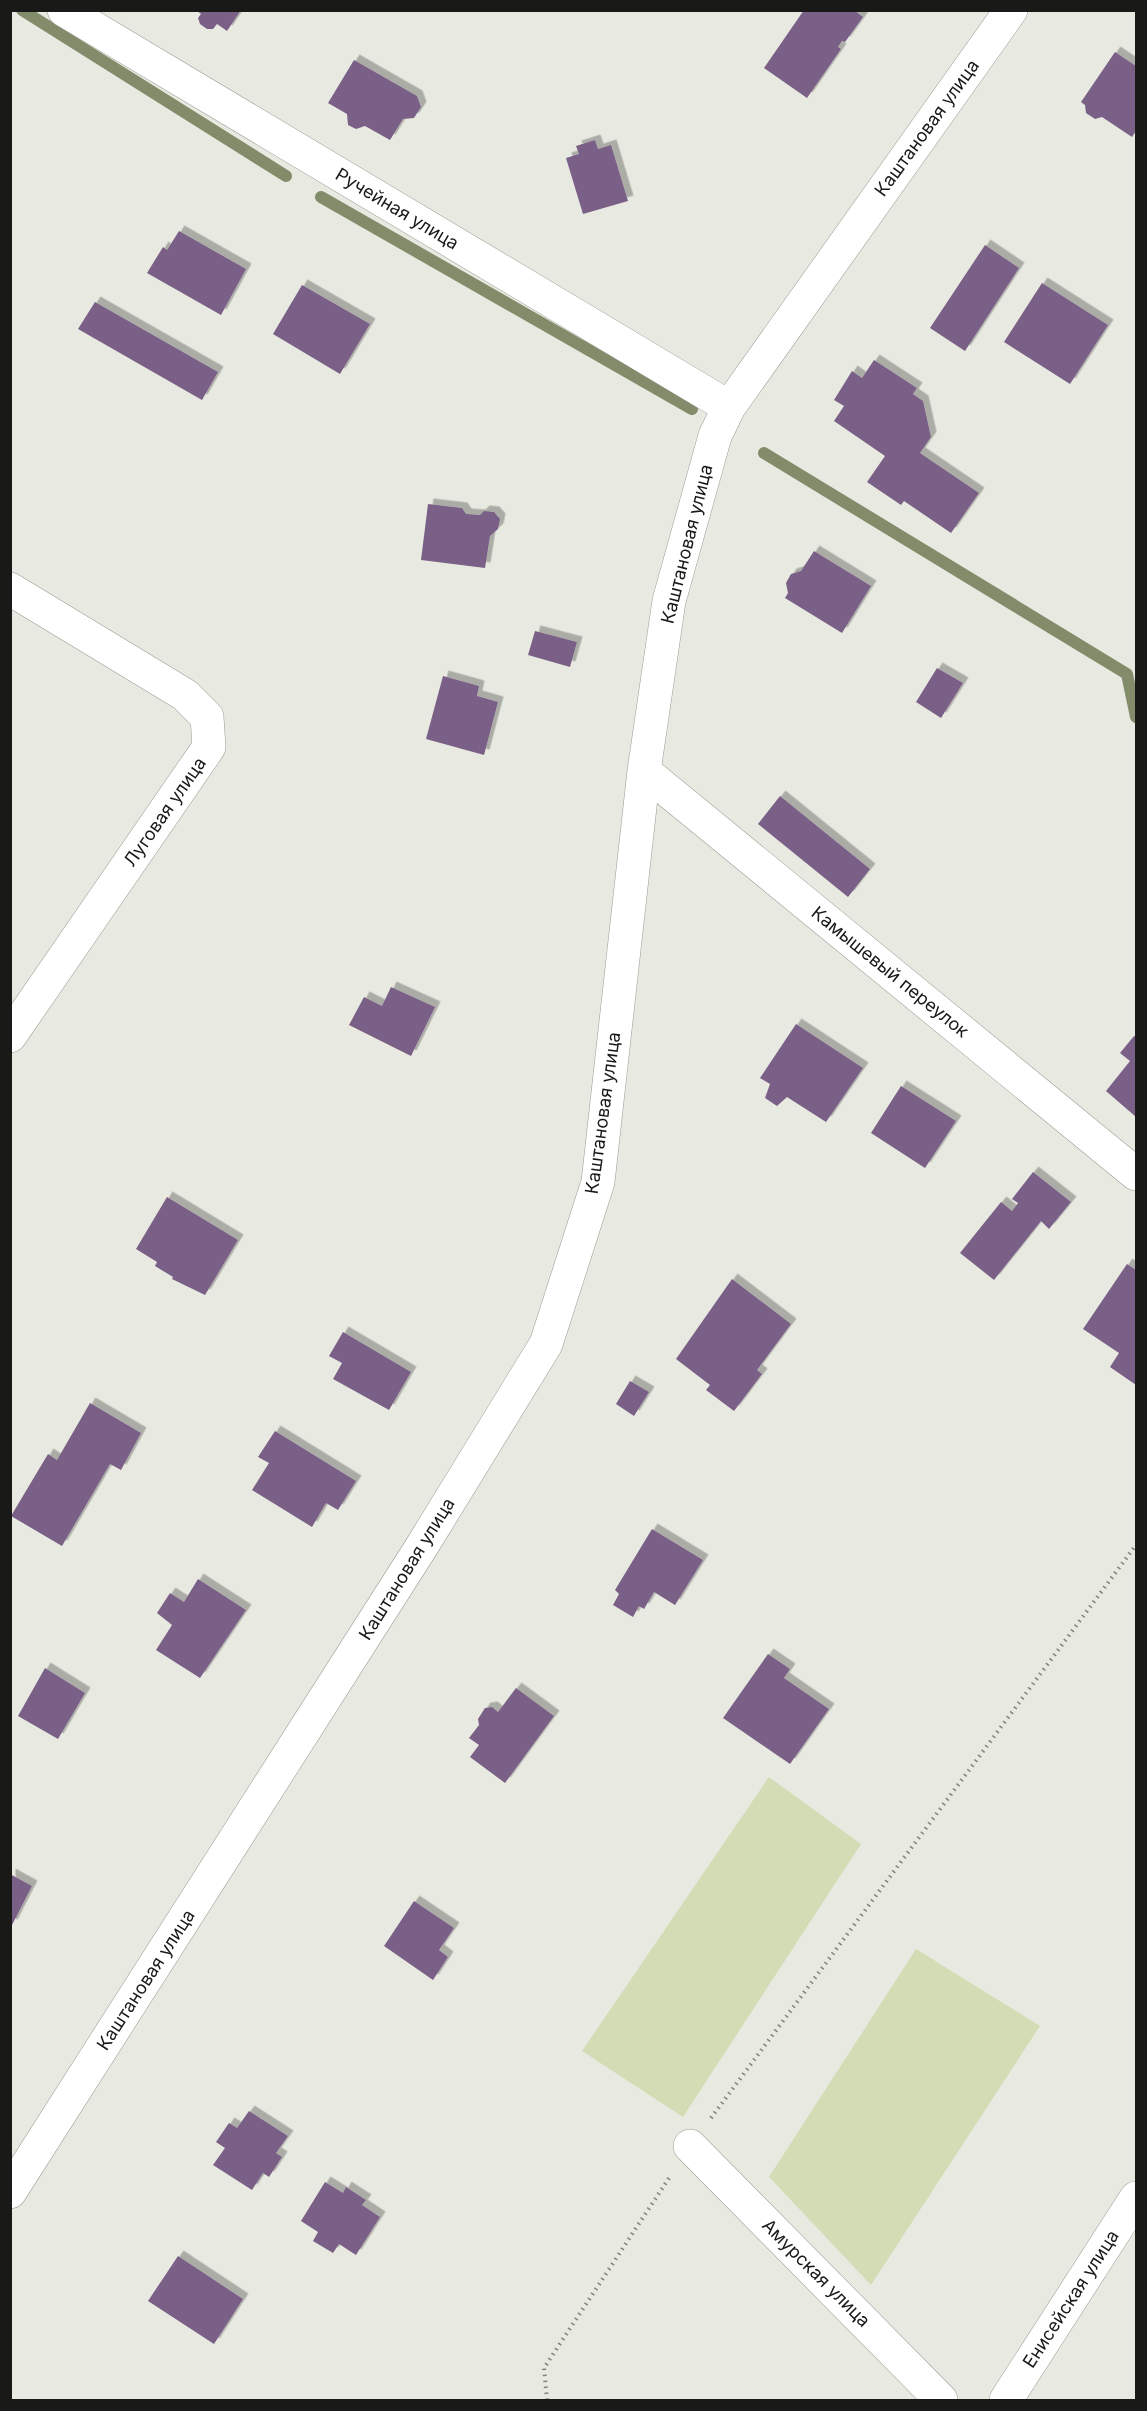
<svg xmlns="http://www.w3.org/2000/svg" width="1147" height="2411" font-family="Inter,sans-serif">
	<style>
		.green { fill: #d2ddb6 }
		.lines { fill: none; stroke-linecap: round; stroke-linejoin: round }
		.stream { stroke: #828b6a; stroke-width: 12 }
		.building { fill: #7a6086; filter: url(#shadow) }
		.street-casing { stroke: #9a9c94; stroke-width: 34 }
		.path { stroke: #82837d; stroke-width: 4; stroke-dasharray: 1.5 4.5; stroke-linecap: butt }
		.street { stroke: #fff; stroke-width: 33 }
		.labels { text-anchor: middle; stroke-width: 5; stroke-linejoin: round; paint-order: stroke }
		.street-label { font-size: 18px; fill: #191a17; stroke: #fff }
	</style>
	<defs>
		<filter id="shadow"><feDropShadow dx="5.5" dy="-5.5" stdDeviation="0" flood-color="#0004"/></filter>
	</defs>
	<rect width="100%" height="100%" fill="#e8eae1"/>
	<path class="green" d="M769,1777L861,1844L683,2117L582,2051Z
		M916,1949L1040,2026L871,2285L769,2177Z"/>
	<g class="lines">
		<path class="stream" d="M22,10L286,176
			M321,197L692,409
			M764,453L1127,674L1136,717"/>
	</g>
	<path class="building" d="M196,10H241L227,31L217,24L213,29H207L200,24L198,18L201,14Z
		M804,10H854L863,17L845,42L842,41L838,47L841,49L807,98L764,68Z
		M1115,52L1136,66V131L1132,137L1102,117L1095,119L1086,113L1085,105L1081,102Z
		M354,60L417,96L421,107L414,118L403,119L390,140L365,126L356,129L348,125L347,114L328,103Z
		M595,140L598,149L611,145L628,201L583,214L566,158L579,154L576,146Z
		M179,231L246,269L221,315L147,273L163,247L167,250Z
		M985,245L1019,268L965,351L930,328Z
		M1042,283L1108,325L1070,384L1004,342Z
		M302,285L370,324L340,374L273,334Z
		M95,302L218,372L202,400L78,329Z
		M874,360L917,388L913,394L923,401L931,437L920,453L979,493L951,533L904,501L901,505L867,482L885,456L834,421L844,406L834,400L852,371L862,378Z
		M428,504L462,508L466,514L480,515L484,511L494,512L500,519L498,529L490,536L485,568L421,560Z
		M814,551L871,586L842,633L785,598L788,593L786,583L791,574L801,571Z
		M535,631L577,642L570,667L528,655Z
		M937,668L963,683L941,718L916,702Z
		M443,676L479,686L477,696L498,702L484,755L426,739Z
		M780,796L870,869L848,897L758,824Z
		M391,987L435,1007L411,1056L349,1025L364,997L382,1006Z
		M796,1024L863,1068L826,1122L787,1097L777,1106L765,1098L770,1084L760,1078Z
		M1134,1036L1136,1037V1117L1106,1091L1130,1061L1120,1053Z
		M901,1086L956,1121L925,1168L871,1133Z
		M1033,1172L1071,1202L1049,1229L1041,1221L994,1280L960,1253L1001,1202L1012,1211L1018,1203L1012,1199Z
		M167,1197L238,1240L205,1295L172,1279L173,1277L155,1266L157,1262L136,1249Z
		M1127,1264L1136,1270V1385L1110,1367L1119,1353L1083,1329Z
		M732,1279L791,1324L757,1370L762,1374L734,1411L706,1390L710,1385L676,1359Z
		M343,1332L411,1372L389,1410L333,1379L342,1363L329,1356Z
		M630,1381L649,1392L634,1416L616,1404Z
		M90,1403L141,1433L121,1470L110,1464L62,1546L11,1516L48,1454L57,1460Z
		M275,1431L356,1481L338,1510L326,1503L312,1527L252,1490L269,1463L258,1457Z
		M652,1529L703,1560L675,1605L654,1592L644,1609L639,1606L633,1617L613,1605L619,1594L615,1590Z
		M198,1579L246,1610L200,1678L156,1650L172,1625L157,1613L170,1593L184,1602Z
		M768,1654L790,1669L784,1678L829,1709L790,1764L723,1718Z
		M45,1668L85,1693L58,1739L18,1716Z
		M516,1688L554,1716L505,1783L470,1757L479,1745L469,1738L479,1725L478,1719L485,1708L492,1707L498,1712Z
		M10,1874L32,1886L12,1925L10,1924Z
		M414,1901L454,1928L439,1950L448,1957L433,1980L384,1946Z
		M249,2111L288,2136L276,2153L282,2157L269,2177L263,2173L252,2190L213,2165L225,2148L216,2142L229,2123L237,2128Z
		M325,2182L343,2193L346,2187L366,2200L362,2205L380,2217L356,2255L339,2244L333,2253L313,2241L318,2232L301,2221Z
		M178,2256L243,2299L214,2344L148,2301Z"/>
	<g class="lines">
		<defs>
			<path id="street" d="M64,10L729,407
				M10,589L185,695L207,717L209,747L10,1036
				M644,771L1136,1174
				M690,2146L941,2400
				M10,2192L422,1546L546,1344L598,1182L644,771L669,601L715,436L729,407L1011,10
				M1006,2400L1136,2198"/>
		</defs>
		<use href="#street" class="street-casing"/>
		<path class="path" d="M711,2118L1136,1545
			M547,2400L544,2368L671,2175"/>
		<use href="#street" class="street"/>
	</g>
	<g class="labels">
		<g class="street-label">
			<text transform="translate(927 128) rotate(-54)" y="6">Каштановая улица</text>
			<text transform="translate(397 209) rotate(31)" y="6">Ручейная улица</text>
			<text transform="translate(687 544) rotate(-76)" y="6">Каштановая улица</text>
			<text transform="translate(165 812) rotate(-55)" y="6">Луговая улица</text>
			<text transform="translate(890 972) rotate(39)" y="6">Камышевый переулок</text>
			<text transform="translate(603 1113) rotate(-82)" y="6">Каштановая улица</text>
			<text transform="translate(407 1569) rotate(-58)" y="6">Каштановая улица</text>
			<text transform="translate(146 1980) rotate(-57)" y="6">Каштановая улица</text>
			<text transform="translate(816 2273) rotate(45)" y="6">Амурская улица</text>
			<text transform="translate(1071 2299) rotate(-57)" y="6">Енисейская улица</text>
		</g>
	</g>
	<rect width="1147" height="2411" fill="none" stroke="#191a17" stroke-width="24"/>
</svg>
